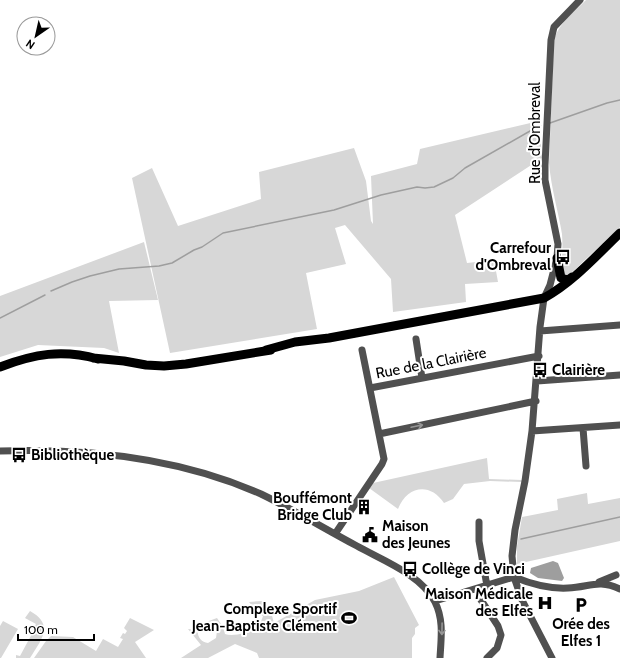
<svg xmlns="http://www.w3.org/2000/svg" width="620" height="658" font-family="Cabin,sans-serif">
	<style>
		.green { fill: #d7d7d7 }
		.water { fill: #9e9e9e }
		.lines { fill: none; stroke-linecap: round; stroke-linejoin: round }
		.stream { stroke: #9e9e9e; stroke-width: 1.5 }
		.minor { stroke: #505050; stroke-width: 7 }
		.major { stroke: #000; stroke-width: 9 }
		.oneway { stroke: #969696 }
		.labels { text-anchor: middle; stroke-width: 4; stroke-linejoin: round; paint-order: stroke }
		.street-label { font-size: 15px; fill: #000; stroke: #fff }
		.poi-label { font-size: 15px; font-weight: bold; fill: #000; stroke: #fff; text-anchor: end }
	</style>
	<rect width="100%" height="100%" fill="#fff"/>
	<path class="green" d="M586,0H620V227L567,277L561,272C562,259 563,247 562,234C558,211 551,187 549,163L554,39C560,22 574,12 586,0Z
		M539,121L542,158L455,215L467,263L494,260L498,282L465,284L466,302L393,312L391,279L345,225L335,228L346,264L306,273L317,329L170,353L132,178L152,168L178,226L261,199L259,172L354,148L366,181L371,221L373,224L371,176L417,164L420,149Z
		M144,242L158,300L109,301L119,353L104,348L38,345L0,357V296Z
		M487,458L489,479L522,480V482L490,481L464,484L453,499L444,503C430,482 407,486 398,509L369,488L373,483Z
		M587,493L588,504L620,498V541L517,564V546L522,517L558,510L557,499Z
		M394,577L419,625L415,628V634L412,638V658H259L257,653L235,644L208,658H181L201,645L188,629L198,630C197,637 201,642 208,643L216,638L217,631L213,624L206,622L217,618L223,627L225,634C234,637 252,632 259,625C261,622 262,619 263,616L258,613L249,602L262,601L271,612L274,623L315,600L359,591Z
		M30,611C55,625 41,640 30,658H16V655L20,656L34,630L33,629L36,624L25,618Z
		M130,618L154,630L135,642L146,658H34L46,641L51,636L73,637L96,651L103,639L118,647L123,639L120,638L123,633L125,634L127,631L124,628Z
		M3,621L18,629L1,658H0V626Z"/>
	<path class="water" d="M553,561L558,563L564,578L562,581L538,578L530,573L531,568Z"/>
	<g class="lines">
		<path class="stream" d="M550,123L607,103L620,100
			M51,291L72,282L90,276L119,269L159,266L172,263L194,250L202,247L223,233L334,210L381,195L417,187L425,188L434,187L453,178L465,168L537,127L541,126
			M0,318L45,295
			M521,539L620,517"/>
		<path class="minor" d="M540,331L620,325
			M416,339L422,378
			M537,381L620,375
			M370,388L539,356
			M583,428L586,466
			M532,431L620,425
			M379,434L536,401
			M0,451C88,448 180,458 261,494C294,510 325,529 357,546C382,560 422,575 435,602C444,620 441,639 440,658
			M479,522V541L487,586
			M335,534L382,464L384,459L362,350
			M514,577C531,584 550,589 568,588C590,587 598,579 620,589
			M599,582L616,575
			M478,589L481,600L498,626L501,635L497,648L487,658
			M435,601L514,577
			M552,658L522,600L514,577L512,556L515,530L525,481L532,431L540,327L544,298L550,285L557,258L558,244L545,180V165L551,40L554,27L580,0"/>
		<path class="major" d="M557,258L561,278L568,280L572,277
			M266,350L295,342L329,338L544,298C573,282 596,256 620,233
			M93,358L124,361L146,365L164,366L186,364L271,350
			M0,367C34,354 62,349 98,359"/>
	</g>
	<defs><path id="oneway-shaft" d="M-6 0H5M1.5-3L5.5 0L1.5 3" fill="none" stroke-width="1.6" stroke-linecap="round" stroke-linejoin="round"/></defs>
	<g class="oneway">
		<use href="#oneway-shaft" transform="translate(417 426) rotate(-12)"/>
		<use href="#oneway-shaft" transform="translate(442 629) rotate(91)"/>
	</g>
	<defs>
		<symbol id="bus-bare" viewBox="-9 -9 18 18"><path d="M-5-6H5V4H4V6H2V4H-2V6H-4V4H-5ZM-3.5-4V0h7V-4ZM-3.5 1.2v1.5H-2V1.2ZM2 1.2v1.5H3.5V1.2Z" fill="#000" stroke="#fff" stroke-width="2.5" paint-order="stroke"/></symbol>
		<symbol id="building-bare" viewBox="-9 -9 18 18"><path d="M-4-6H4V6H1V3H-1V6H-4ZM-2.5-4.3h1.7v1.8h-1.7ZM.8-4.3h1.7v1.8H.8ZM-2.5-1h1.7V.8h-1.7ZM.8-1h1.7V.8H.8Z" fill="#000" stroke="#fff" stroke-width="2.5" paint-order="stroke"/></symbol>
		<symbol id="civic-bare" viewBox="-9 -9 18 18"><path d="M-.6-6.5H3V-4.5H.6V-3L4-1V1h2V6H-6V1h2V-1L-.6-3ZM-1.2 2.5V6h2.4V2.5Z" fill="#000" stroke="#fff" stroke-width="2.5" paint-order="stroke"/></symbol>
		<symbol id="hospital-bare" viewBox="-9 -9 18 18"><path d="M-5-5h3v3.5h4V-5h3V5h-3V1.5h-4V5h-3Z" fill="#000" stroke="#fff" stroke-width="2.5" paint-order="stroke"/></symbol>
		<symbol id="parking-bare" viewBox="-9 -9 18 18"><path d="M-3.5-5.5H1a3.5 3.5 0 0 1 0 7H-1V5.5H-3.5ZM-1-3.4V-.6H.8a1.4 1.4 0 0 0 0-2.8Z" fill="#000" stroke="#fff" stroke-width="2.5" paint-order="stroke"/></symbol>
		<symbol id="stadium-bare" viewBox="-9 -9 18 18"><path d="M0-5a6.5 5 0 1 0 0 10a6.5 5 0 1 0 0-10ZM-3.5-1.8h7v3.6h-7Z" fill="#000" stroke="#fff" stroke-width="2.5" paint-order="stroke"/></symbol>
	</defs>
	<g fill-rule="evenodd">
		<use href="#bus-bare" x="552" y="246" width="22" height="22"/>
		<use href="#bus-bare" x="529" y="359" width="22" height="22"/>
		<use href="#bus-bare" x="8" y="444" width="22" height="22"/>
		<use href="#building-bare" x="353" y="496" width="22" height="22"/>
		<use href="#civic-bare" x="359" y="524" width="22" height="22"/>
		<use href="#bus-bare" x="399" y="558" width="22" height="22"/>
		<use href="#hospital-bare" x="534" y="592" width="22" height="22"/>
		<use href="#parking-bare" x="570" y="594" width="22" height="22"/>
		<use href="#stadium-bare" x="338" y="607" width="22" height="22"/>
	</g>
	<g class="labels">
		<g class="street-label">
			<text transform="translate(535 133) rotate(-90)" y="5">Rue d'Ombreval</text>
			<text transform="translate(431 363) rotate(-11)" y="5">Rue de la Clairière</text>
		</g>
		<g class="poi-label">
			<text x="551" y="253">Carrefour<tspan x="551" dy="17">d'Ombreval</tspan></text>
			<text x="552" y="375" text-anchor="start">Clairière</text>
			<text x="31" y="460" text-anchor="start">Bibliothèque</text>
			<text x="352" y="503">Bouffémont<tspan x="352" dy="17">Bridge Club</tspan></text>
			<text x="382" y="531" text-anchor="start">Maison<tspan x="382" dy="17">des Jeunes</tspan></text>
			<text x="422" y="574" text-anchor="start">Collège de Vinci</text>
			<text x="533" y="599">Maison Médicale<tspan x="533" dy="17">des Elfes</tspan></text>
			<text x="337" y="614">Complexe Sportif<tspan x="337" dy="17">Jean-Baptiste Clément</tspan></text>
			<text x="581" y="629" text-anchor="middle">Orée des<tspan x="581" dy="17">Elfes 1</tspan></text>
		</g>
	</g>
	<g transform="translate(36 36) rotate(214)"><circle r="19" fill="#ffffff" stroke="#999999"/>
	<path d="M0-3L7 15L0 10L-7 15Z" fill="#000000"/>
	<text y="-6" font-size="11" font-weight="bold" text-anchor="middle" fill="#000000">N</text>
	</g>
	<path d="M18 634v6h76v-6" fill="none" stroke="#000000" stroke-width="2"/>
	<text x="24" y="634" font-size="12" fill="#000000" stroke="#ffffff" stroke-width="3" paint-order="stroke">100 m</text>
</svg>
